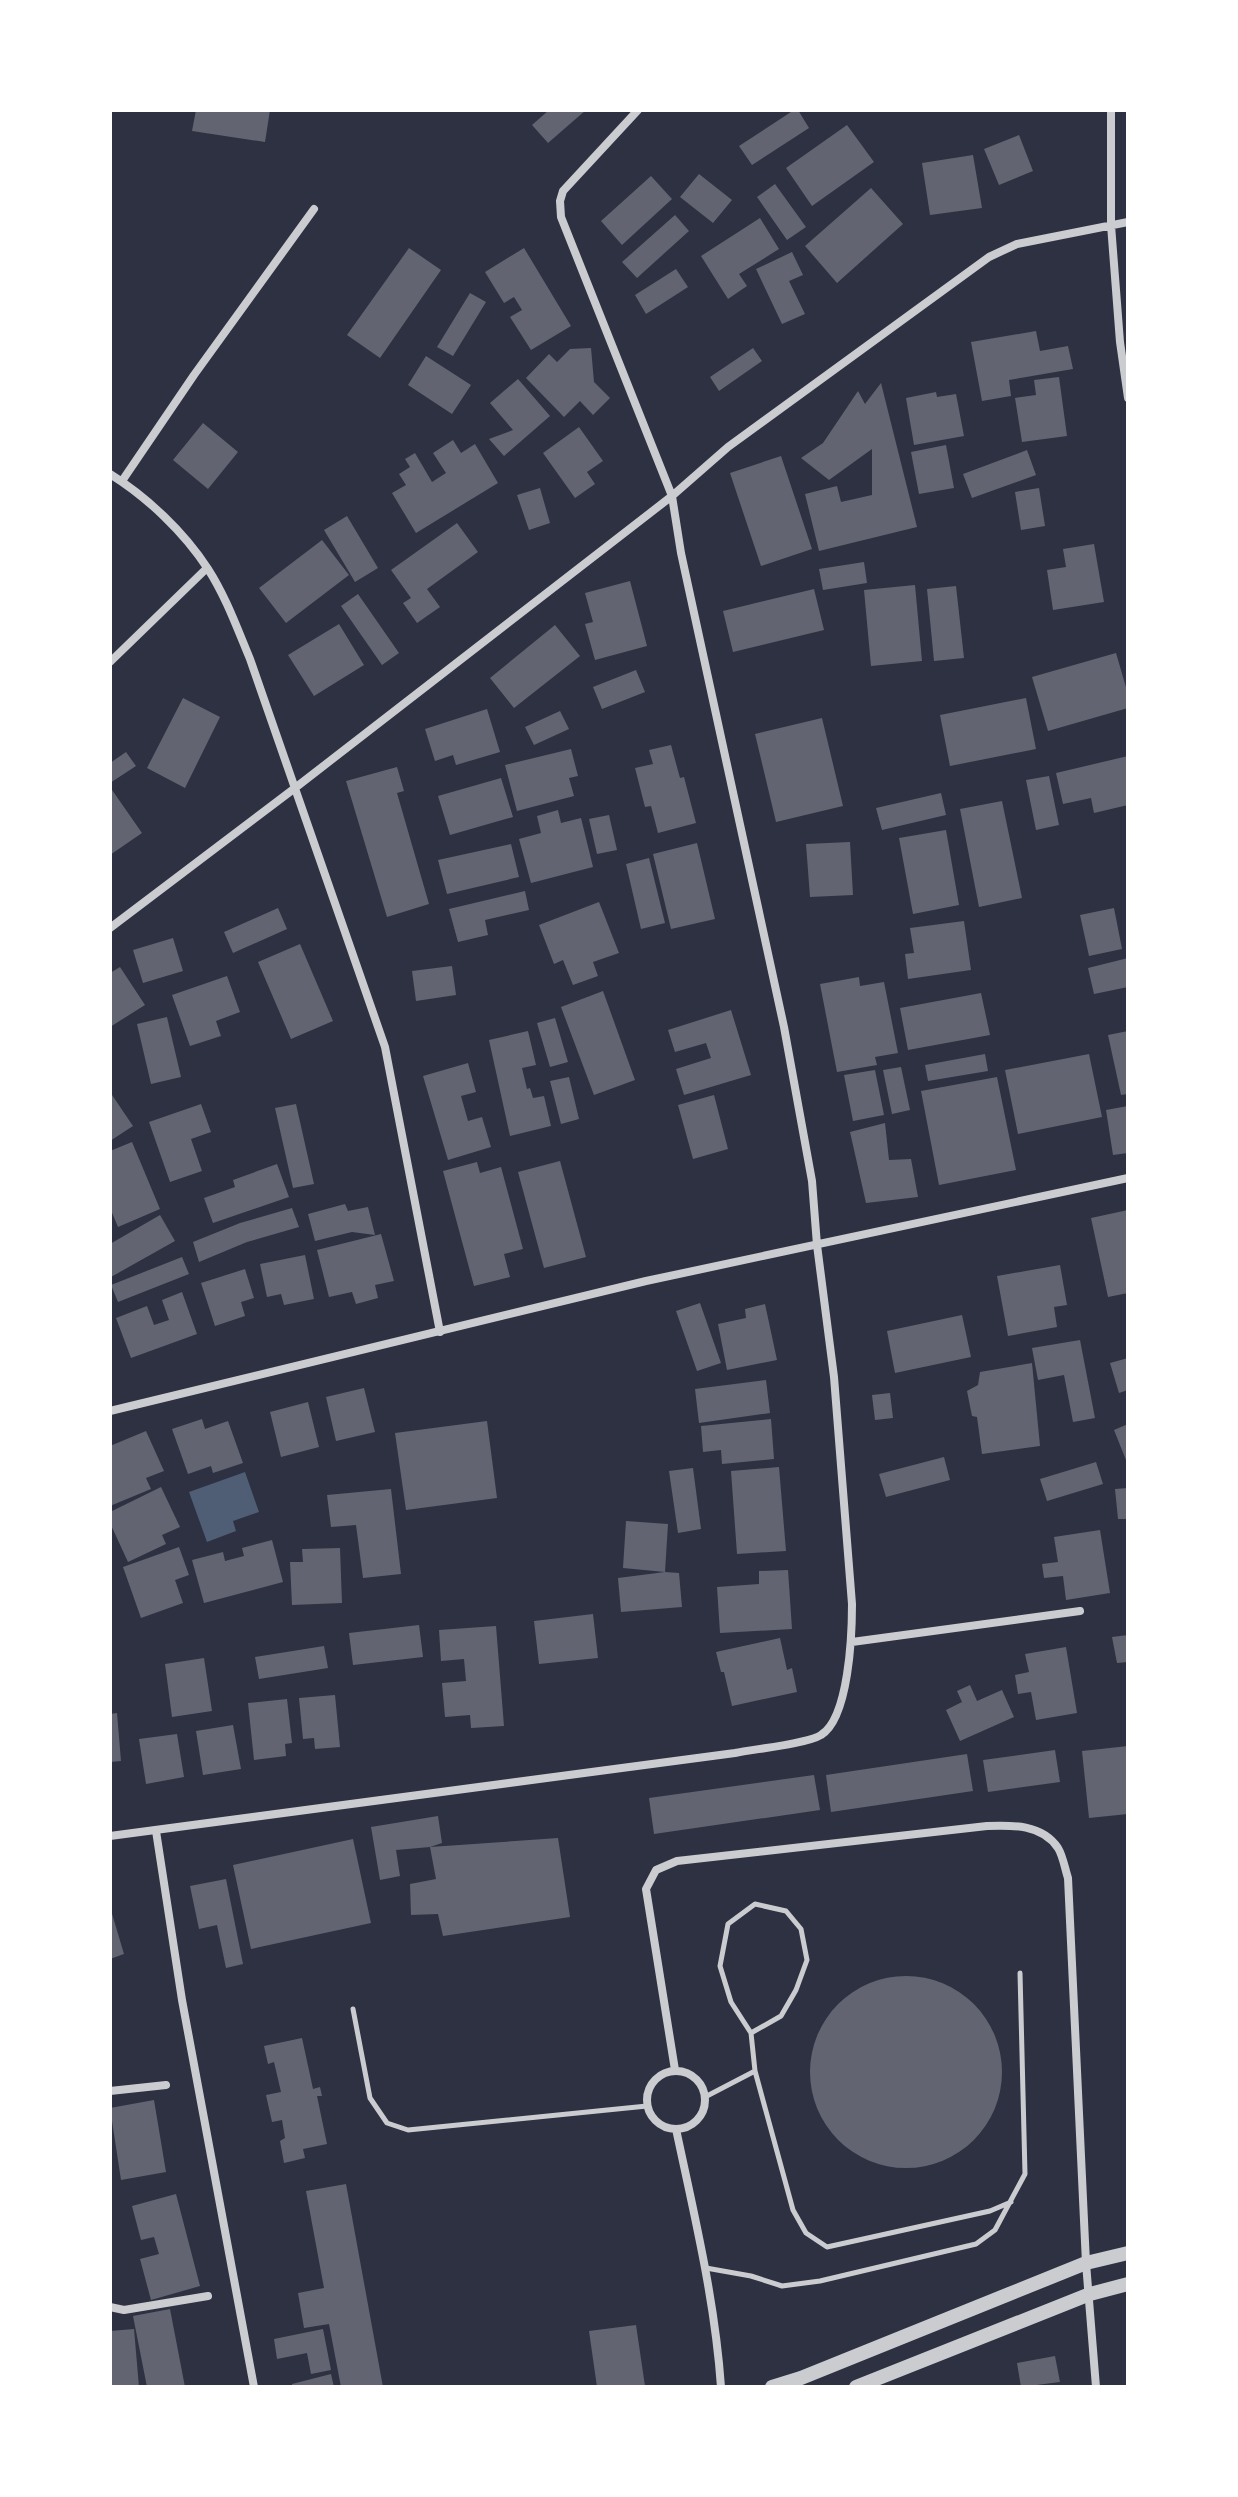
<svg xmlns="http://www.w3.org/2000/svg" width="1238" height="2497" font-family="Inter,sans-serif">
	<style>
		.water { fill: #4f5d75 }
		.building { fill: #626471 }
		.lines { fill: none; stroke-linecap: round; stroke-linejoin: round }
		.service { stroke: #caccd0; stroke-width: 5 }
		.minor { stroke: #caccd0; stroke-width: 8 }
		.tertiary { stroke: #caccd0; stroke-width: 14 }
	</style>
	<rect width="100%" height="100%" fill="#2d3142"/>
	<path class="water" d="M245,1472L259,1512L233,1521L236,1531L207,1542L189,1492Z"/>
	<path class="building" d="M196,110H270L265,142L192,131Z
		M549,110H586L548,143L532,125Z
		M794,110H798L809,128L752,165L739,146Z
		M847,125L874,162L812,206L786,168Z
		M1019,135L1033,171L999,185L984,149Z
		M973,155L982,208L930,215L922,163Z
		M699,174L732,200L713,223L680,197Z
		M651,176L672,199L622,245L601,221Z
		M775,184L806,227L787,240L757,197Z
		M871,188L903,224L837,283L805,246Z
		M675,215L689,231L637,278L622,262Z
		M760,218L779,249L739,274L747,286L728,299L701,256Z
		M409,248L441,270L380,358L347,335Z
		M524,248L571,326L531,350L510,317L522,310L514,297L504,303L485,272Z
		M792,252L803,275L789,281L805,314L782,324L756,269Z
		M676,269L688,287L646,314L635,295Z
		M470,293L486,302L453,356L437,347Z
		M1036,331L1040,351L1068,346L1073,369L1009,380L1011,396L982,401L971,342Z
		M591,348L594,382L610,398L593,415L580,401L564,417L526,378L549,354L557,362L570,349Z
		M753,348L762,361L719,391L710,377Z
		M426,356L471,385L452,414L408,385Z
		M1059,377L1067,436L1022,442L1015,398L1036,395L1034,380Z
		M518,379L550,416L504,456L489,439L513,430L490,403Z
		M881,383L917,527L819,551L805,494L837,486L841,502L872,495V449L829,480L801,458L823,443L858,391L865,404Z
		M936,392L937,397L956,394L964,436L914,445L906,398Z
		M203,423L238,452L208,489L173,460Z
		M579,427L603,461L587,472L595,484L575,498L543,453Z
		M453,440L461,453L475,444L498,483L416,533L392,493L406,485L399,474L410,467L405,459L415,453L432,482L446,473L433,453Z
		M946,445L954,488L919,494L911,452Z
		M1027,450L1036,475L972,498L963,474Z
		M781,456L812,549L761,566L730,473Z
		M540,488L550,523L529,530L517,495Z
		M1039,488L1045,526L1021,530L1015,492Z
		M347,516L378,568L355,582L324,530Z
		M457,523L478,552L427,589L440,607L417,623L403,603L411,598L391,570Z
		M322,540L349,575L286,623L259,588Z
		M1094,544L1104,602L1053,610L1047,570L1066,567L1063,549Z
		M864,562L867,583L823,590L819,569Z
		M630,581L647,646L595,660L585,624L593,622L585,593Z
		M915,585L922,661L871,666L864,590Z
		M956,586L964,658L934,661L927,589Z
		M814,589L824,630L733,652L723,611Z
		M358,594L399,653L382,665L341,606Z
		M339,624L364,665L314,696L288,655Z
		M555,625L580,656L514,708L490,678Z
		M1116,653L1128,694V708L1048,731L1032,677Z
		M636,670L645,692L602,709L593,687Z
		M183,698L220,717L185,788L147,768Z
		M1026,698L1036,749L950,766L940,715Z
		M487,709L500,752L456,765L453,755L435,761L425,729Z
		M560,711L569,729L534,745L525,727Z
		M822,718L843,806L776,822L755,734Z
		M671,745L680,778L684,777L696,823L658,833L651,806L645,807L635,768L653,764L649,750Z
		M571,749L578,776L569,778L574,796L517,811L505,765Z
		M126,752L136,766L110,783V763Z
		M1128,756V805L1094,813L1091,798L1063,804L1056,773Z
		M397,767L404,791L397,793L429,904L387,917L346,781Z
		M1049,776L1059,825L1036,830L1026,780Z
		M501,778L513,817L450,835L438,796Z
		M110,787L142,833L110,855Z
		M941,793L946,815L882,830L876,808Z
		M1002,801L1022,898L979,907L960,809Z
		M558,810L561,823L581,818L593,867L531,883L519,839L541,833L537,816Z
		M609,815L617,850L597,854L589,819Z
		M946,830L959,905L913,914L899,838Z
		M850,842L853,895L810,897L806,844Z
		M697,843L715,919L671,929L653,854Z
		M511,844L519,877L447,894L438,860Z
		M649,858L665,923L641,929L626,864Z
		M525,891L529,910L485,920L488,935L458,942L449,909Z
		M599,902L619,953L593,962L598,976L573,985L563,960L554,964L539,925Z
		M278,908L287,929L233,953L224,932Z
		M1114,908L1122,949L1089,956L1080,915Z
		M964,921L971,970L908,979L905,954L914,953L910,928Z
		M173,938L183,971L143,983L133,950Z
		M300,944L333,1021L291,1039L258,962Z
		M1128,958V987L1094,994L1088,968Z
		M452,966L456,995L416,1001L412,971Z
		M120,967L145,1005L110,1027V973Z
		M227,976L240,1012L216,1021L221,1036L190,1046L172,995Z
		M859,977L860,986L884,982L898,1053L875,1057L877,1065L837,1072L820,984Z
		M603,991L635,1080L594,1095L561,1007Z
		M981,993L990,1035L908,1050L900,1008Z
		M731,1010L751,1075L684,1095L676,1069L711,1058L706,1043L675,1052L668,1030Z
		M167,1017L181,1077L151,1084L137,1024Z
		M555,1018L568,1062L550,1067L537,1023Z
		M528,1031L536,1065L522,1068L527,1089L530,1088L533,1098L544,1096L551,1126L510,1136L489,1040Z
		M1128,1031V1094L1121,1095L1108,1035Z
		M985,1054L988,1071L928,1081L925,1065Z
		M1089,1054L1102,1117L1018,1134L1005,1070Z
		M468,1063L476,1092L461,1096L468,1121L482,1117L491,1147L448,1160L423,1076Z
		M901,1067L910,1110L892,1114L883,1070Z
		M875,1070L884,1115L853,1121L844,1075Z
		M569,1077L579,1119L561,1124L550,1081Z
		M997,1077L1016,1170L939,1185L921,1091Z
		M110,1092L133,1126L110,1141Z
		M714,1095L728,1149L693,1159L678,1105Z
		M201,1104L211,1132L191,1139L202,1171L170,1182L149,1122Z
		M296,1104L314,1184L293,1188L275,1108Z
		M1128,1106V1153L1113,1155L1106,1110Z
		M885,1123L889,1160L911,1159L918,1197L866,1203L850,1132Z
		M132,1142L160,1209L118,1227L110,1208V1151Z
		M560,1161L586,1257L544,1268L518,1172Z
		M477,1162L480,1173L501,1167L523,1249L504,1254L510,1277L474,1286L443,1171Z
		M277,1164L289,1197L213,1223L204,1198L235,1187L233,1180Z
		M345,1204L348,1211L368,1207L375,1235L352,1232L315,1241L308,1214Z
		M292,1208L299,1227L247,1242L199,1262L193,1242L240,1223Z
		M1128,1210V1293L1108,1297L1091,1218Z
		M160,1215L175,1241L111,1277L110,1244Z
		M381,1234L394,1281L375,1285L378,1298L356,1304L352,1292L329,1297L317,1250Z
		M305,1255L314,1299L284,1305L281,1294L267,1297L260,1264Z
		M182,1257L189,1274L118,1302L111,1285Z
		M1060,1265L1067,1305L1054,1307L1057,1327L1008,1336L997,1276Z
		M245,1269L254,1298L241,1302L245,1316L215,1326L201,1283Z
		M182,1292L197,1334L131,1358L116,1318L147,1306L154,1325L169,1320L162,1300Z
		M700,1303L721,1363L697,1371L676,1311Z
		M765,1304L777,1360L727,1370L718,1324L746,1318L745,1309Z
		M962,1315L971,1357L895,1373L887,1331Z
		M1080,1340L1095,1418L1073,1422L1064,1375L1038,1380L1032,1348Z
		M1128,1358V1390L1119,1393L1110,1363Z
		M1032,1363L1040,1446L982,1454L977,1417L972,1416L967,1391L978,1385L980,1372Z
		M766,1380L770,1413L699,1423L695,1389Z
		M364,1388L375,1432L336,1441L326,1397Z
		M890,1393L893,1418L875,1420L872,1395Z
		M308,1402L319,1447L281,1457L270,1412Z
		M202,1419L205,1429L228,1421L243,1463L213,1473L211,1466L188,1474L172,1429Z
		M771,1419L774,1459L722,1464L721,1450L703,1452L701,1426Z
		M487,1421L497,1498L406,1510L395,1433Z
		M1128,1424V1465L1114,1430Z
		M146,1431L164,1471L146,1478L151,1489L110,1506V1446Z
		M944,1457L950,1480L886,1497L879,1474Z
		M1096,1462L1103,1484L1047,1501L1040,1479Z
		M779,1467L786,1551L737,1554L731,1471Z
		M693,1468L701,1529L678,1533L669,1471Z
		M161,1487L180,1527L162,1535L166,1544L128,1562L110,1523V1512Z
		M1128,1488V1519H1118L1115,1489Z
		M391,1489L401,1574L363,1578L356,1525L331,1527L327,1495Z
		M626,1521L668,1524L665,1572L623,1568Z
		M1100,1530L1110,1593L1066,1600L1063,1576L1044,1578L1042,1564L1058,1562L1054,1537Z
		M272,1540L283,1582L204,1603L192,1560L223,1552L225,1561L244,1556L242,1548Z
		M179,1547L189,1575L175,1580L183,1603L141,1618L123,1567Z
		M340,1548L342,1603L292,1605L290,1562H303L302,1549Z
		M788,1570L792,1629L720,1633L717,1587L759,1584V1571Z
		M665,1572L679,1573L682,1607L621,1612L618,1578Z
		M593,1614L598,1658L539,1664L534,1621Z
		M419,1625L423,1657L353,1665L349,1633Z
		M496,1626L504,1726L471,1728L470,1715L445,1717L442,1683L466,1681L464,1659L441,1661L439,1630Z
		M1128,1635V1662L1117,1663L1112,1637Z
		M780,1638L787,1670L792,1668L797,1692L732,1706L724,1672H721L716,1652Z
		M324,1646L328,1668L259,1679L255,1657Z
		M1066,1647L1077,1713L1036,1720L1031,1692L1018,1694L1015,1675L1029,1672L1025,1654Z
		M204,1658L212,1711L172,1717L165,1664Z
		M970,1685L977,1701L1002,1690L1014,1717L960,1741L946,1710L962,1702L957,1691Z
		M335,1695L340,1747L315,1749L314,1738L303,1739L299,1698Z
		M287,1699L292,1743L285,1744L286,1756L254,1760L248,1703Z
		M117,1713L121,1761L110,1762V1714Z
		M233,1725L241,1769L203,1775L196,1731Z
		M177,1734L184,1777L146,1784L139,1739Z
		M1128,1746V1814L1089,1818L1082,1751Z
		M1055,1750L1060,1782L988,1792L983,1760Z
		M967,1754L973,1791L831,1812L826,1775Z
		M814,1775L820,1810L654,1834L649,1798Z
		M438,1816L442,1843L430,1847L396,1850L400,1876L380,1880L371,1827Z
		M558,1838L570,1917L443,1936L438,1914L411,1915L410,1884L436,1879L430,1847Z
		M353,1839L371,1923L251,1949L233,1865Z
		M226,1879L243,1964L226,1968L217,1925L199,1929L190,1886Z
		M110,1907L124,1954L110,1959Z
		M810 2072a96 96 0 1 1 192 0a96 96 0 1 1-192 0Z
		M302,2038L313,2089L320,2087L322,2096H317L327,2144L303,2149L305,2158L284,2163L280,2141L285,2138L282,2120L272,2122L266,2095L281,2092L274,2062L268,2064L264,2046Z
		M154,2100L166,2172L121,2180L110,2108Z
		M346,2184L383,2387H341L329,2324L304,2328L298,2293L324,2288L306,2191Z
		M176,2194L200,2286L151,2300L140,2259L159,2254L154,2237L141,2240L132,2206Z
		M170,2309L185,2387H147L133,2316Z
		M636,2325L645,2386L597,2387L589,2331Z
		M134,2329L139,2387H110V2331Z
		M323,2329L331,2370L311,2374L307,2353L277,2359L274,2339Z
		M1055,2356L1060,2382L1021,2387L1017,2363Z
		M331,2374L334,2387H292V2384Z"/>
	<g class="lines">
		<path class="service" d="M353,2009L370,2098L387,2123L408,2130L647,2106
			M751,2033L781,2016L796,1990L807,1960L801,1929L786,1911L755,1904L728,1924L720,1966L731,2002L751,2033L755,2071L793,2210L806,2233L827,2247L990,2211L1011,2202
			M705,2097L755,2071
			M706,2268L751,2276L782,2286L820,2281L976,2244L995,2230L1025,2174L1020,1973"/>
		<path class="minor" d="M1111,110V225L1120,342L1128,398
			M110,474C147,497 184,532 208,569C226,597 237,628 250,659L385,1047L440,1332
			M122,481L194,375L314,209
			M110,662L207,568
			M110,928L295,788L672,496L728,447L989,257L1017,244L1128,222
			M110,1411L646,1281L1128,1178
			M852,1642L1080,1611
			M156,1831L182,2000L254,2387
			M110,1836L735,1753C754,1749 807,1744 821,1735C849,1718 852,1634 852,1604L834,1377L817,1245L812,1181L784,1027L681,553L672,496L561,217L560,201L563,191L638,110
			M675,2070L646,1889L656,1870L677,1861L987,1826C1012,1825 1042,1824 1058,1848C1063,1856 1065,1869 1068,1878L1086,2263L1096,2387
			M647 2100a29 29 0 1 1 58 0a29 29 0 1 1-58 0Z
			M110,2091L166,2085
			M676,2129C694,2214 715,2300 721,2387
			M110,2307L124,2310L208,2296"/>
		<path class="tertiary" d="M772,2387L801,2378L1086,2263L1128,2253
			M856,2387L1090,2294L1128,2284"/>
	</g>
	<rect width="1238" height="2497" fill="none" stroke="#ffffff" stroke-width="224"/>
</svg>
